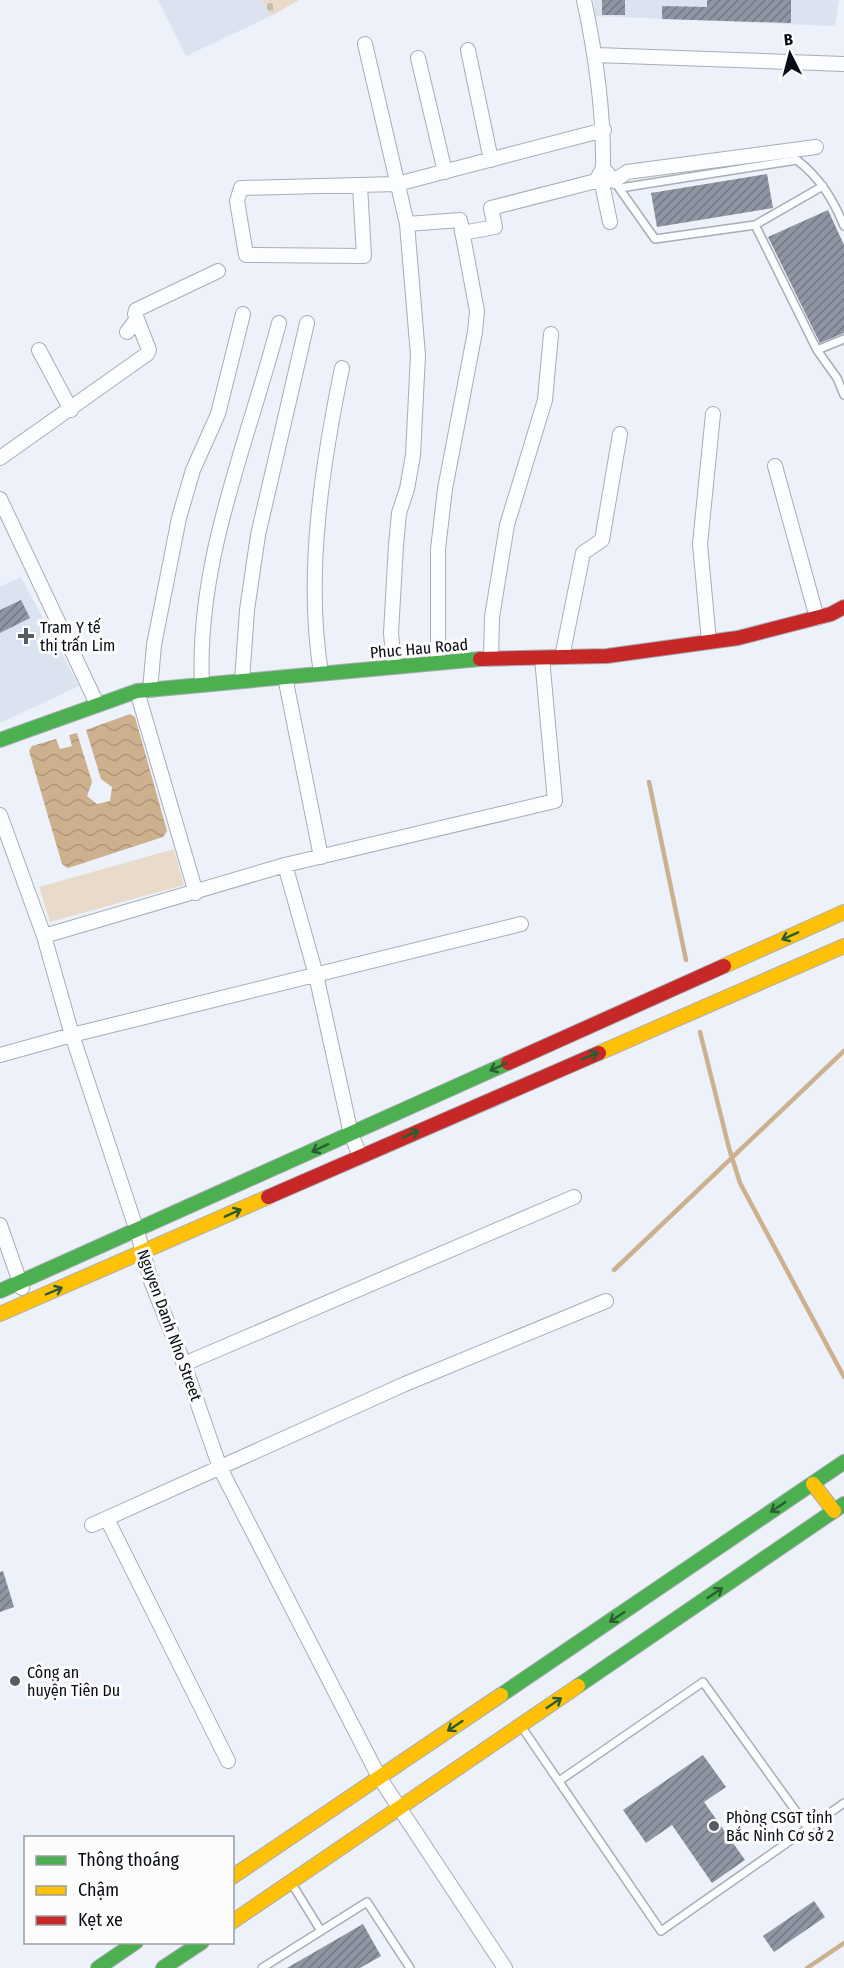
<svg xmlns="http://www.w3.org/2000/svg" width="844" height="1968" font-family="'Fira Sans Condensed',sans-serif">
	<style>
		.built { fill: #dbe2f0 }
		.cemetery { fill: url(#cemetery-stones) }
		.garden { fill: #e9dbcc }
		.water { fill: url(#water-waves) }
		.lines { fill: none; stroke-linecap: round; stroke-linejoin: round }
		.stream { stroke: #cdb08e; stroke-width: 4.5 }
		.building { fill: url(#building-hatch) }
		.lane-casing { stroke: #a9adb5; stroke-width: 10 }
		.street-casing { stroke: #a9adb5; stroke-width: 16 }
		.fast-casing { stroke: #a9adb5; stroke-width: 16 }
		.slow-casing { stroke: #a9adb5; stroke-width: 16 }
		.jam-casing { stroke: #a9adb5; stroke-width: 16 }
		.lane { stroke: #fcfdfe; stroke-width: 7 }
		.street { stroke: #fcfdfe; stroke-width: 14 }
		.fast { stroke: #4caf50; stroke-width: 14 }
		.slow { stroke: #ffc107; stroke-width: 14 }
		.jam { stroke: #c62828; stroke-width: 14 }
		.oneway { stroke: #2a5e32 }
		.poi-dot { fill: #585c64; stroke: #fcfcfc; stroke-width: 2 }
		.labels { text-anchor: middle; stroke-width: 6; stroke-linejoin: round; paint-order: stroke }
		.poi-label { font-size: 16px; fill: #080c14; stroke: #fcfcfc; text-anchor: start }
		.street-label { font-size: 16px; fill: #080c14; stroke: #fcfcfc }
	</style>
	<defs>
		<pattern id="cemetery-stones" width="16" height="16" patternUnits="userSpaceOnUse" patternTransform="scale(1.5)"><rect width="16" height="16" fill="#e9dbcc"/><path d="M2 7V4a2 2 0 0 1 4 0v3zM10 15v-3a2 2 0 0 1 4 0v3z" fill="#c6bbae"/></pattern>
		<pattern id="water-waves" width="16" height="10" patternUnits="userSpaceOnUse" patternTransform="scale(1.5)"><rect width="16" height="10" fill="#cdb08e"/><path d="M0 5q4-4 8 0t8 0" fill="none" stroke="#af967a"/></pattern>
		<pattern id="building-hatch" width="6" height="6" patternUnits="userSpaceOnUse" patternTransform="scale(1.5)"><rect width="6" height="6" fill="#8f95a2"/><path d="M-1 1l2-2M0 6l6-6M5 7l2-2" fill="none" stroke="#737883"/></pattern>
	</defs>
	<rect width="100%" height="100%" fill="#edf1f9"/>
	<path class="built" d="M158,0H262L271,16L186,56Z
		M594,0H839L835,26L595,16Z
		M21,577L79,686L0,723V587Z"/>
	<path class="cemetery" d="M262,0H299L271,16Z"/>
	<path class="garden" d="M174,849L184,885L50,922L39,887Z"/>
	<path class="water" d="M130,714L135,717L167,831L163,837L68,868L62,864L29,751L32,746L56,739L60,749L72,746L69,735L77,733L92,782L87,796L97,804L110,801L112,787L101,779L86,730Z"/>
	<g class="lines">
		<path class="stream" d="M649,782L686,960
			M700,1032L729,1148L740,1183L844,1377
			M614,1270L844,1051
			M807,1968L844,1943"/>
	</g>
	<path class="building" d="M602,0H625V15H602Z
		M707,0H791V23L662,19V6L707,7Z
		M767,174L773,208L657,227L651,193Z
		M828,210L844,245V333L820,343L768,237Z
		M21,600L30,618L0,633V610Z
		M3,1571L14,1607L0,1612V1572Z
		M703,1755L726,1787L704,1802L745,1860L712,1883L672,1825L646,1843L623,1810Z
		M814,1901L825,1917L774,1952L763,1936Z
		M363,1924L381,1956L360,1968H287Z"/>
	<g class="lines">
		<defs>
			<path id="lane" d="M614,181L655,239L755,225L817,350L837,378L844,395
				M620,188L797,160C820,178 833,199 844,226
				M755,225L823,186
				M817,350L844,339
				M521,1726L661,1931L844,1803
				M559,1781L703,1682L808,1828
				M292,1884L321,1931
				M262,1968L367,1902L410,1968"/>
			<path id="street" d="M584,0C596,56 604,111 603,168L614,181L627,172L816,147
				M365,44L407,224L418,355L413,455L407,489L399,513L396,545L391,633L394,666
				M468,50L491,160
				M596,55L844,64
				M418,58L445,172
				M600,174L610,222
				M360,186L364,256L246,255L237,201L241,188L397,184L604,130
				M407,224L460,220L477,311L475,332L445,489L438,549V662
				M462,233L495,227L491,208L596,181L603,168
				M127,332L137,319
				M39,350L71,410
				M0,458L147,354L149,350L135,314L136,310L218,271
				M775,466L817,618
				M0,499L97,704
				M709,642L700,544L713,414
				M562,657L583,553L602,540L620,434
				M491,659L492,617L507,525L545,400L551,334
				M321,673C305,575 322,465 342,368
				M285,677L321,857
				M242,681L247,610L258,535L307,323
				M202,685C196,560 248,442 279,323
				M150,690L154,645L179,518L193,470L218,414L243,314
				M137,691L196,893
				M0,815L44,936L72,1035L137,1231L151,1281L184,1364L220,1468L379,1777L505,1968
				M285,865L316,975L351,1134L360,1156
				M44,936L285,865L555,801L542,658
				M0,1055L72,1035L521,924
				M0,1225L22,1288
				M184,1364L574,1197
				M107,1519L228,1761
				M92,1525L405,1384L606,1301"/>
			<path id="fast" d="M0,740L137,691L480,659
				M0,1291L508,1063
				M578,1686L844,1504
				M501,1695L844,1462
				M98,1968L136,1942
				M163,1968L202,1942"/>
			<path id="slow" d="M724,966L844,912
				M599,1053L844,946
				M0,1314L268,1197
				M813,1484L834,1511
				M232,1877L501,1695
				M232,1922L578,1686"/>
			<path id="jam" d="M480,659L607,656L738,638L831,614L844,607
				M508,1063L724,966
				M268,1197L599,1053"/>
		</defs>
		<use href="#lane" class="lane-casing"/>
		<use href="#street" class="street-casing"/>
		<use href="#fast" class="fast-casing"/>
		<use href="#slow" class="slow-casing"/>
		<use href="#jam" class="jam-casing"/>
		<use href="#lane" class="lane"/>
		<use href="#street" class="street"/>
		<use href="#fast" class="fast"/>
		<use href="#slow" class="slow"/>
		<use href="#jam" class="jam"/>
	</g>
	<defs><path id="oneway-shaft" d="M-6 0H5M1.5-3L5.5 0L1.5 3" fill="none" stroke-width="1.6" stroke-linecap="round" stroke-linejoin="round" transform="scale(1.5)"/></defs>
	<g class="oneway">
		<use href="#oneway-shaft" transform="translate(790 936) rotate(156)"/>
		<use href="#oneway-shaft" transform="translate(590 1056) rotate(-24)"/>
		<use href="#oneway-shaft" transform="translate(498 1067) rotate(156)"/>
		<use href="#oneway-shaft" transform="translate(411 1134) rotate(-24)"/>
		<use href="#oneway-shaft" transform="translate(320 1148) rotate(155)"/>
		<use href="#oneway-shaft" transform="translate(233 1213) rotate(-24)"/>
		<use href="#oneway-shaft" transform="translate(54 1291) rotate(-23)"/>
		<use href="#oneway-shaft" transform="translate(778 1507) rotate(146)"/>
		<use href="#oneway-shaft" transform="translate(715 1593) rotate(-34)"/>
		<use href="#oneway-shaft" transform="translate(617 1617) rotate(146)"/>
		<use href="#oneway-shaft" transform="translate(554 1703) rotate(-34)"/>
		<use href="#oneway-shaft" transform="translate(455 1726) rotate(146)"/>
	</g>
	<g class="poi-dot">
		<path d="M23 627h6v6h6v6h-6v6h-6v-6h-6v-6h6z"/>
		<circle cx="15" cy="1681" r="6"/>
		<circle cx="714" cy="1826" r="6"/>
	</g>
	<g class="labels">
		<g class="poi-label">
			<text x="40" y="633">Trạm Y tế<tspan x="40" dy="18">thị trấn Lim</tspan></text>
			<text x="27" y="1678">Công an<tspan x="27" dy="18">huyện Tiên Du</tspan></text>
			<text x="726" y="1823">Phòng CSGT tỉnh<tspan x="726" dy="18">Bắc Ninh Cơ sở 2</tspan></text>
		</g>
		<g class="street-label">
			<text transform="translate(419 648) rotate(-5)" y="6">Phuc Hau Road</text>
			<text transform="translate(170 1325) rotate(70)" y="6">Nguyen Danh Nho Street</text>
		</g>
	</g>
	<rect x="24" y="1836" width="210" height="108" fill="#fcfcfc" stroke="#9a9c9f" stroke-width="1.5"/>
	<rect x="36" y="1856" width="30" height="9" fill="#4caf50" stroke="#9a9c9f" stroke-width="1.5"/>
	<text x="78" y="1866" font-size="18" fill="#080c14">Thông thoáng</text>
	<rect x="36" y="1886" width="30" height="9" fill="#ffc107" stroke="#9a9c9f" stroke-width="1.5"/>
	<text x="78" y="1896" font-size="18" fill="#080c14">Chậm</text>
	<rect x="36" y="1916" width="30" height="9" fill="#c62828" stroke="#9a9c9f" stroke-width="1.5"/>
	<text x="78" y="1926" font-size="18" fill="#080c14">Kẹt xe</text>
	<g transform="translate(790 54) rotate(354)" stroke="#fcfcfc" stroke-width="4.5" paint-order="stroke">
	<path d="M0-4.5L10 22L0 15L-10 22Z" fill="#080c14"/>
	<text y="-9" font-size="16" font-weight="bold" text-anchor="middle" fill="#080c14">B</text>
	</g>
</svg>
